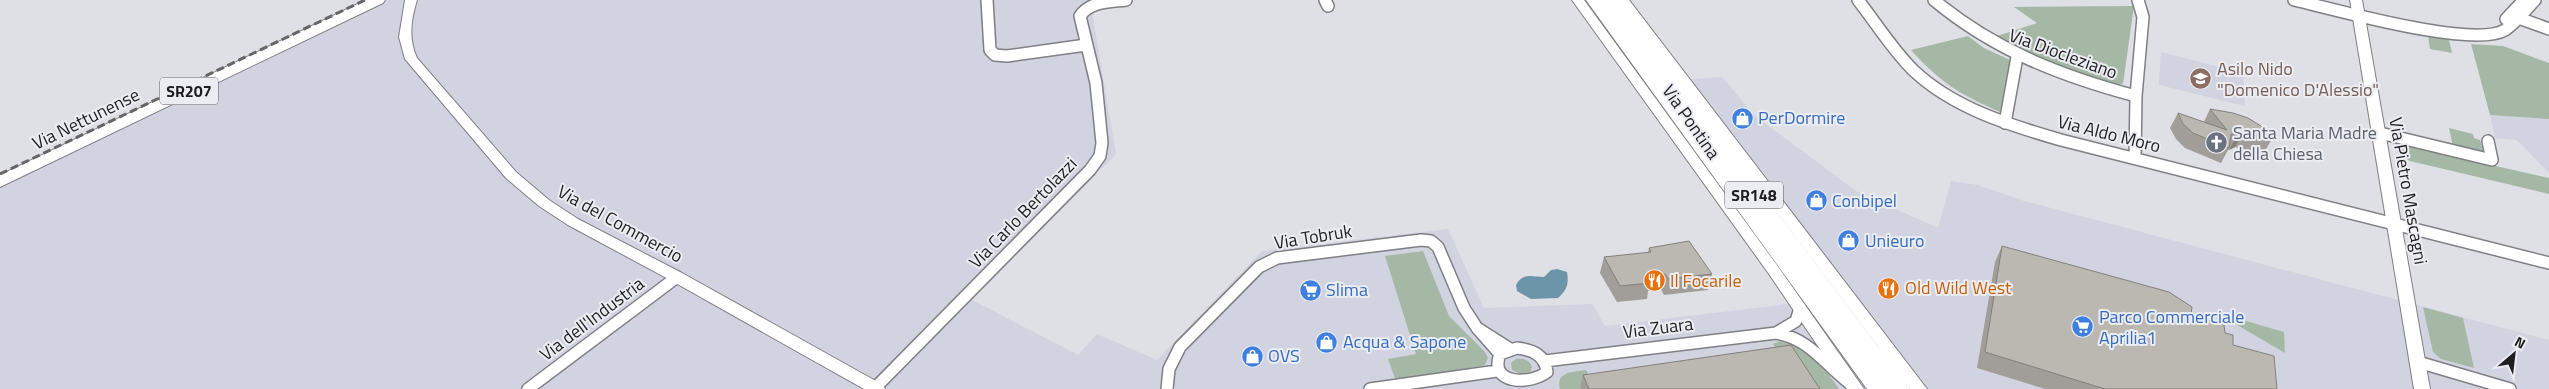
<svg xmlns="http://www.w3.org/2000/svg" width="2549" height="389" font-family="'Titillium Web',sans-serif">
	<style>
		.built { fill: #d1d3e0 }
		.green { fill: #a5b8a5 }
		.water { fill: #6d95aa }
		.lines { fill: none; stroke-linecap: round; stroke-linejoin: round }
		.minor-casing { stroke: #7f7f85; stroke-width: 14 }
		.tertiary-casing { stroke: #7f7f85; stroke-width: 2 }
		.primary-casing { stroke: #7f7f85; stroke-width: 2 }
		.trunk-casing { stroke: #7f7f85; stroke-width: 2 }
		.minor { stroke: #fff; stroke-width: 11 }
		.tertiary { fill: #fff; fill-rule: evenodd }
		.primary { fill: #fff; fill-rule: evenodd }
		.trunk { fill: #fff; fill-rule: evenodd }
		.rail { stroke: #656568; stroke-width: 3; stroke-dasharray: 8 4; stroke-linecap: butt }
		.wall { fill: #a19d98 }
		.shaded-wall { fill: #83807c }
		.building { fill: #bbb7b1; stroke: #83807c }
		.labels { text-anchor: middle; stroke-width: 4; stroke-linejoin: round; paint-order: stroke }
		.shield { fill: #ecedf3; stroke: #5c5d60; stroke-width: 1 }
		.shield-label { font-size: 16px; font-weight: bold; fill: #1f1f21 }
		.street-label { font-size: 18px; fill: #1f1f21; stroke: #ecedf3 }
		.education-label { font-size: 18px; fill: #785e54; stroke: #ecedf3; text-anchor: start }
		.shop-label { font-size: 18px; fill: #366cbe; stroke: #ecedf3; text-anchor: start }
		.worship-label { font-size: 18px; fill: #5b616d; stroke: #ecedf3; text-anchor: start }
		.food-label { font-size: 18px; fill: #c56008; stroke: #ecedf3; text-anchor: start }
	</style>
	<rect width="100%" height="100%" fill="#dfdfe6"/>
	<path class="built" d="M372,0H1090L1116,154L972,300L1078,355L1097,334L1157,360L1262,251L1448,229L1484,308L1592,304L1605,326L1837,298L1680,80L1722,77L1755,116L1856,191L1938,228L1951,181L1978,185L2024,201L2549,340V389H0V178Z
		M2161,52L2243,73L2245,106L2159,85Z
		M2490,115L2549,119V173L2517,140L2495,138Z"/>
	<path class="green" d="M2134,6L2123,84C2088,90 2027,53 1994,37L2037,23L2014,7Z
		M1968,36L1984,48L2010,60L2000,112C1959,94 1941,83 1911,50Z
		M2428,36L2449,40L2452,53L2430,49Z
		M2471,44L2503,46L2549,63V119L2490,115Z
		M2449,128L2473,134L2474,138L2480,140L2483,151L2453,146Z
		M2399,144L2549,178V194L2410,161L2398,154L2396,147Z
		M1423,251L1449,316L1485,352L1488,358L1485,365L1396,381L1388,359L1416,354L1385,256Z
		M2423,307L2463,318L2474,368L2441,359L2433,352Z
		M2215,312L2284,332L2285,353Z
		M1780,341C1808,339 1825,369 1839,389H1804L1773,344Z
		M1516,359C1523,358 1530,360 1532,367L1530,372L1521,374L1512,370L1511,363Z
		M1586,370L1596,389H1560C1555,372 1573,372 1586,370Z"/>
	<path class="water" d="M1557,269L1567,272C1569,284 1567,290 1558,298L1531,299L1517,291L1516,285C1523,272 1532,277 1544,277L1551,270Z"/>
	<g class="lines">
		<defs>
			<path id="minor" d="M987,0L990,50L995,55L1007,56L1086,45
				M1325,0L1328,6
				M1858,0C1876,23 1892,49 1913,70C1953,108 2009,125 2061,140L2549,263
				M1934,0C1994,50 2061,76 2136,96
				M2294,0C2334,9 2473,49 2505,30C2516,23 2526,9 2535,0
				M2513,16L2549,29
				M2506,19L2524,0
				M2005,123L2017,57
				M2380,133L2492,160L2488,141
				M2135,158L2136,96L2143,17L2138,0
				M1800,308L1796,321L1776,333C1808,338 1824,363 1848,382
				M1517,348C1533,350 1545,355 1547,372C1530,385 1488,385 1500,354Z
				M1500,354L1477,328L1510,349
				M1545,361L1776,333
				M2418,362L2510,389
				M875,388L1090,170L1100,156L1102,143L1096,83L1080,16C1090,1 1110,2 1126,0
				M528,389L677,277
				M1167,389L1169,369L1180,347L1259,267L1277,258L1421,240L1431,241L1438,247L1464,308L1477,328
				M1370,389L1497,371"/>
			<path id="tertiary" d="M405,0H417C411,20 408,38 417,58L516,172L549,200L578,219L682,273L883,385L885,389H864L672,281L568,225L539,206L506,178L405,59L399,37Z
				M1572,0H1584L1779,268L1864,389H1847L1769,274Z
				M1617,0H1629L1927,389H1910L1880,353L1879,348Z
				M2350,0H2362L2430,389H2414Z"/>
			<path id="primary" d="M366,0H385L383,3L0,187V175Z"/>
			<path id="trunk" d="M1586,0H1602L1614,17L1602,0H1618L1910,389H1867Z"/>
		</defs>
		<use href="#minor" class="minor-casing"/>
		<use href="#tertiary" class="tertiary-casing"/>
		<use href="#primary" class="primary-casing"/>
		<use href="#trunk" class="trunk-casing"/>
		<use href="#minor" class="minor"/>
		<use href="#tertiary" class="tertiary"/>
		<use href="#primary" class="primary"/>
		<use href="#trunk" class="trunk"/>
		<path class="rail" d="M0,174L365,0"/>
	</g>
	<path class="wall" d="M2210,109L2272,139L2263,154L2235,147L2228,150L2221,163L2185,148L2176,139L2170,128L2178,113L2204,122Z
		M2002,246L2191,315L2225,333L2233,345L2277,389H2045L1977,368L1995,262Z
		M1649,248L1712,274L1708,290L1664,295L1661,289L1648,291L1647,299L1617,302L1600,273L1604,257L1648,253Z
		M1583,375L1820,389H1580Z"/>
	<path class="shaded-wall" d="M2243,132L2235,147L2229,150L2237,135Z"/>
	<path class="building" d="M2210,109L2233,113L2248,118L2261,126L2272,139L2243,132L2237,135L2231,134L2229,148L2193,133L2183,124L2178,113L2227,130Z
		M1689,241L1712,274L1668,279L1665,274L1646,276L1650,283L1620,286L1604,257L1651,252L1649,248Z
		M2002,246L2169,292L2192,307L2191,315L2224,325L2225,333L2233,335V345L2274,356L2277,389H2105L1985,352Z
		M1791,345L1820,389H1589L1583,375Z"/>
	<defs>
		<symbol id="school-disc" viewBox="-11 -11 22 22"><circle r="9.5" fill="#8d6e63" stroke="#ecedf3"/><path d="M0-5L7-2L0 1L-7-2ZM-4 1L0 2.5L4 1V4Q0 6-4 4Z" fill="#fff"/></symbol>
		<symbol id="shop-disc" viewBox="-11 -11 22 22"><circle r="9.5" fill="#3f7fe0" stroke="#ecedf3"/><path d="M-5-2.5h2.3a2.7 3.5 0 0 1 5.4 0H5L5.5 6h-11ZM-1.5-2.5h3a1.5 2.3 0 0 0-3 0Z" fill="#fff"/></symbol>
		<symbol id="church-disc" viewBox="-11 -11 22 22"><circle r="9.5" fill="#6b7280" stroke="#ecedf3"/><path d="M-1.2-6h2.4v3.5h3.3v2.4h-3.3V6h-2.4V-.1h-3.3v-2.4h3.3Z" fill="#fff"/></symbol>
		<symbol id="restaurant-disc" viewBox="-11 -11 22 22"><circle r="9.5" fill="#e8710a" stroke="#ecedf3"/><path d="M-5-6h1v4h1v-4h1v4h1v-4h1v5L-1.5 .5V6h-2V.5L-5-1ZM5-6V6H3V1.5H1.5Q1.5-4 5-6Z" fill="#fff"/></symbol>
		<symbol id="supermarket-disc" viewBox="-11 -11 22 22"><circle r="9.5" fill="#3f7fe0" stroke="#ecedf3"/><path d="M-6-5.5h2.5l.6 2H6L4.5 2H-2.5L-4.4-4H-6ZM-1.5 3.2a1.3 1.3 0 1 0 .1 0ZM3 3.2a1.3 1.3 0 1 0 .1 0Z" fill="#fff"/></symbol>
	</defs>
	<g fill-rule="evenodd">
		<use href="#school-disc" x="2188" y="66" width="25" height="25"/>
		<use href="#shop-disc" x="1730" y="106" width="25" height="25"/>
		<use href="#church-disc" x="2204" y="130" width="25" height="25"/>
		<use href="#shop-disc" x="1804" y="188" width="25" height="25"/>
		<use href="#shop-disc" x="1836" y="228" width="25" height="25"/>
		<use href="#restaurant-disc" x="1642" y="268" width="25" height="25"/>
		<use href="#restaurant-disc" x="1876" y="276" width="25" height="25"/>
		<use href="#supermarket-disc" x="1298" y="278" width="25" height="25"/>
		<use href="#supermarket-disc" x="2070" y="314" width="25" height="25"/>
		<use href="#shop-disc" x="1314" y="330" width="25" height="25"/>
		<use href="#shop-disc" x="1240" y="344" width="25" height="25"/>
	</g>
	<g class="labels">
		<g class="shield">
			<rect x="160" y="77.5" width="58" height="27" rx="4"/>
			<rect x="1725" y="181.5" width="58" height="27" rx="4"/>
		</g>
		<g class="shield-label">
			<text x="189" y="97">SR207</text>
			<text x="1754" y="201">SR148</text>
		</g>
		<g class="street-label">
			<text transform="translate(2063 54) rotate(20)" y="6">Via Diocleziano</text>
			<text transform="translate(86 119) rotate(-26)" y="6">Via Nettunense</text>
			<text transform="translate(1691 122) rotate(55)" y="6">Via Pontina</text>
			<text transform="translate(2109 134) rotate(14)" y="6">Via Aldo Moro</text>
			<text transform="translate(2408 191) rotate(80)" y="6">Via Pietro Mascagni</text>
			<text transform="translate(1023 213) rotate(-46)" y="6">Via Carlo Bertolazzi</text>
			<text transform="translate(620 224) rotate(29)" y="6">Via del Commercio</text>
			<text transform="translate(1313 237) rotate(-9)" y="6">Via Tobruk</text>
			<text transform="translate(592 319) rotate(-37)" y="6">Via dell'Industria</text>
			<text transform="translate(1658 328) rotate(-7)" y="6">Via Zuara</text>
		</g>
		<g class="education-label">
			<text x="2217" y="75">Asilo Nido<tspan x="2217" dy="21">"Domenico D'Alessio"</tspan></text>
		</g>
		<g class="shop-label">
			<text x="1758" y="124">PerDormire</text>
			<text x="1832" y="207">Conbipel</text>
			<text x="1865" y="247">Unieuro</text>
			<text x="1326" y="296">Slima</text>
			<text x="2099" y="323">Parco Commerciale<tspan x="2099" dy="21">Aprilia1</tspan></text>
			<text x="1343" y="348">Acqua &amp; Sapone</text>
			<text x="1268" y="362">OVS</text>
		</g>
		<g class="worship-label">
			<text x="2233" y="139">Santa Maria Madre<tspan x="2233" dy="21">della Chiesa</tspan></text>
		</g>
		<g class="food-label">
			<text x="1670" y="287">Il Focarile</text>
			<text x="1905" y="294">Old Wild West</text>
		</g>
	</g>
	<g transform="translate(2514 354) rotate(28)" stroke="#ecedf3" stroke-width="4" paint-order="stroke">
	<path d="M0-4L9 19L0 12L-9 19Z" fill="#1f1f21"/>
	<text y="-8" font-size="14" font-weight="bold" text-anchor="middle" fill="#1f1f21">N</text>
	</g>
</svg>
